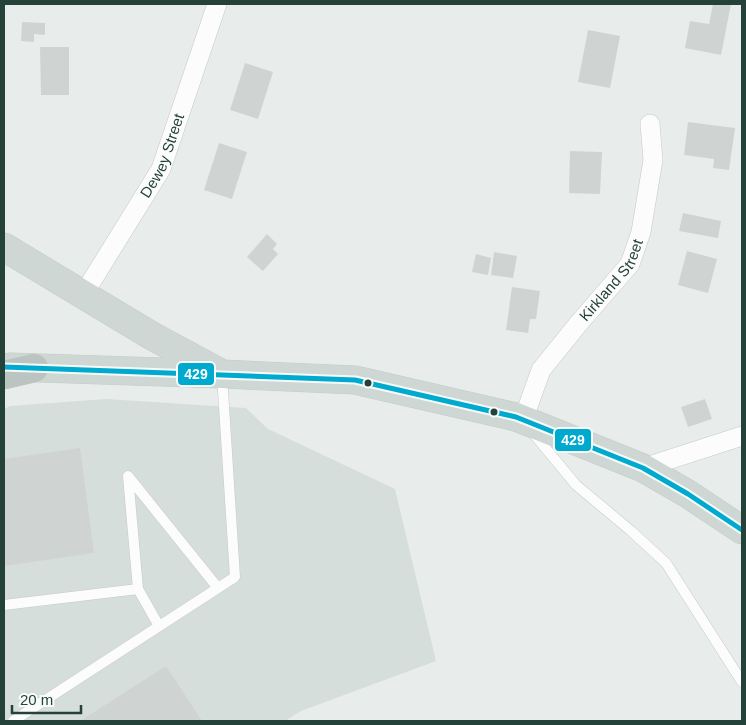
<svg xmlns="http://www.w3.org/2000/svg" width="746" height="725" font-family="Arial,sans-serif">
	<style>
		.built { fill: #d6dedb }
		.building { fill: #cfd4d2 }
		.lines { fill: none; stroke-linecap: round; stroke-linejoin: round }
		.lane-casing { stroke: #c5cac8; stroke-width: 11 }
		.street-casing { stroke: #c5cac8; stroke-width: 20 }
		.primary-casing { stroke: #c3ccc9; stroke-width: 29 }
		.highway-casing { stroke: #c3ccc9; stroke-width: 29 }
		.lane { stroke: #fcfcfc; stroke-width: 10 }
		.street { stroke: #fcfcfc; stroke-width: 19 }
		.primary { stroke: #cfd7d5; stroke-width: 28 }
		.highway { stroke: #bcc4c2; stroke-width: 28 }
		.bus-1-casing { stroke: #f7fbf9; stroke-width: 9 }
		.bus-1 { stroke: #00a9ce; stroke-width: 5 }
		.bus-dot { fill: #24423a; stroke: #f7fbf9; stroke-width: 2 }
		.labels { text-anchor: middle; stroke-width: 4; stroke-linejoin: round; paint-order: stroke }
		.street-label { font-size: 15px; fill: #24423a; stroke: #f7fbf9 }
		.line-badge { stroke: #f7fbf9; stroke-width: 2 }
		.badge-label { font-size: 14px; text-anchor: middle; font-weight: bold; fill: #fff }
	</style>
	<rect width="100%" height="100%" fill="#e8edeb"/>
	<path class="built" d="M106,399L246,408L268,429L395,489L436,661L301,711L285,721H4V409L10,406Z"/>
	<path class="building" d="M713,4H731L721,55L685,48L690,21L709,24Z
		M22,22L45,23V35L34,34V42L21,41Z
		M588,30L620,36L610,88L578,82Z
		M40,47H69V95H41Z
		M245,63L273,72L258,119L230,110Z
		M688,122L735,128L729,170L713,168L714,159L684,155Z
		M219,143L247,152L232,199L204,190Z
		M570,151L602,152L600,194L569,193Z
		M683,213L721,221L718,238L679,231Z
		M267,234L277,244L273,249L278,254L263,271L247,257Z
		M687,251L717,259L708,293L678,285Z
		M494,252L517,256L513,278L491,275Z
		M476,254L491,258L488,275L472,272Z
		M512,287L540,291L536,319H530L528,333L506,330Z
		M705,399L712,419L688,427L681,407Z
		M80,448L94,553L4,566V459Z
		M166,666L202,721H80Z"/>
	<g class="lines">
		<defs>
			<path id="lane" d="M533,433L576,485L630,530L666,563L742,682
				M4,605L138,589
				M159,626L138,589L128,476L218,588
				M13,721L235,577L222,375"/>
			<g id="street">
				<path id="s1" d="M83,295L161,169L217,4"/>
				<path id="s2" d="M523,420L541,370L579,323L630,264L641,232L653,160L650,124"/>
				<path d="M643,468L742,436"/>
			</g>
			<path id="primary" d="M4,247L152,336L217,371
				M10,367L222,374L355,380L516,417L643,468L688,494L742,530"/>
			<path id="highway" d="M4,375L34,368"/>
		</defs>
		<use href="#lane" class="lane-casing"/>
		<use href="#street" class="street-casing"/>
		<use href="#primary" class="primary-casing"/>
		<use href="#highway" class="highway-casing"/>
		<use href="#lane" class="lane"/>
		<use href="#street" class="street"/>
		<use href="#primary" class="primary"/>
		<use href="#highway" class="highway"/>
		<defs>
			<path id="bus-1" d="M4,367L355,380L516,417L643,468L688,494L742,530"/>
		</defs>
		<use href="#bus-1" class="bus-1-casing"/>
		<use href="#bus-1" class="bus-1"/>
	</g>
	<g class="bus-dot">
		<circle cx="368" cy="383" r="4.5"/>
		<circle cx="494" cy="412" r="4.5"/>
	</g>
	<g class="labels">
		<g class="street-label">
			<text dy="5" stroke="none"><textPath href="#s1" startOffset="161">Dewey Street</textPath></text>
			<text dy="5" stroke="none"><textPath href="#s2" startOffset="168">Kirkland Street</textPath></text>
		</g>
	</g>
	<g class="line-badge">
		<rect x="177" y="362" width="38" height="24" rx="5" fill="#00a9ce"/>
		<rect x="554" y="428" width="38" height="24" rx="5" fill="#00a9ce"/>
	</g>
	<g class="badge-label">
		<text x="196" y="379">429</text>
		<text x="573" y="445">429</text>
	</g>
	<rect width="746" height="725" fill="none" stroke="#24423a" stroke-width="10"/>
	<path d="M12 705v8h69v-8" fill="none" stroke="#24423a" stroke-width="2.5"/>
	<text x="20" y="705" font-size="15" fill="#24423a" stroke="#f7fbf9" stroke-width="4" paint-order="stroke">20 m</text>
</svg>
